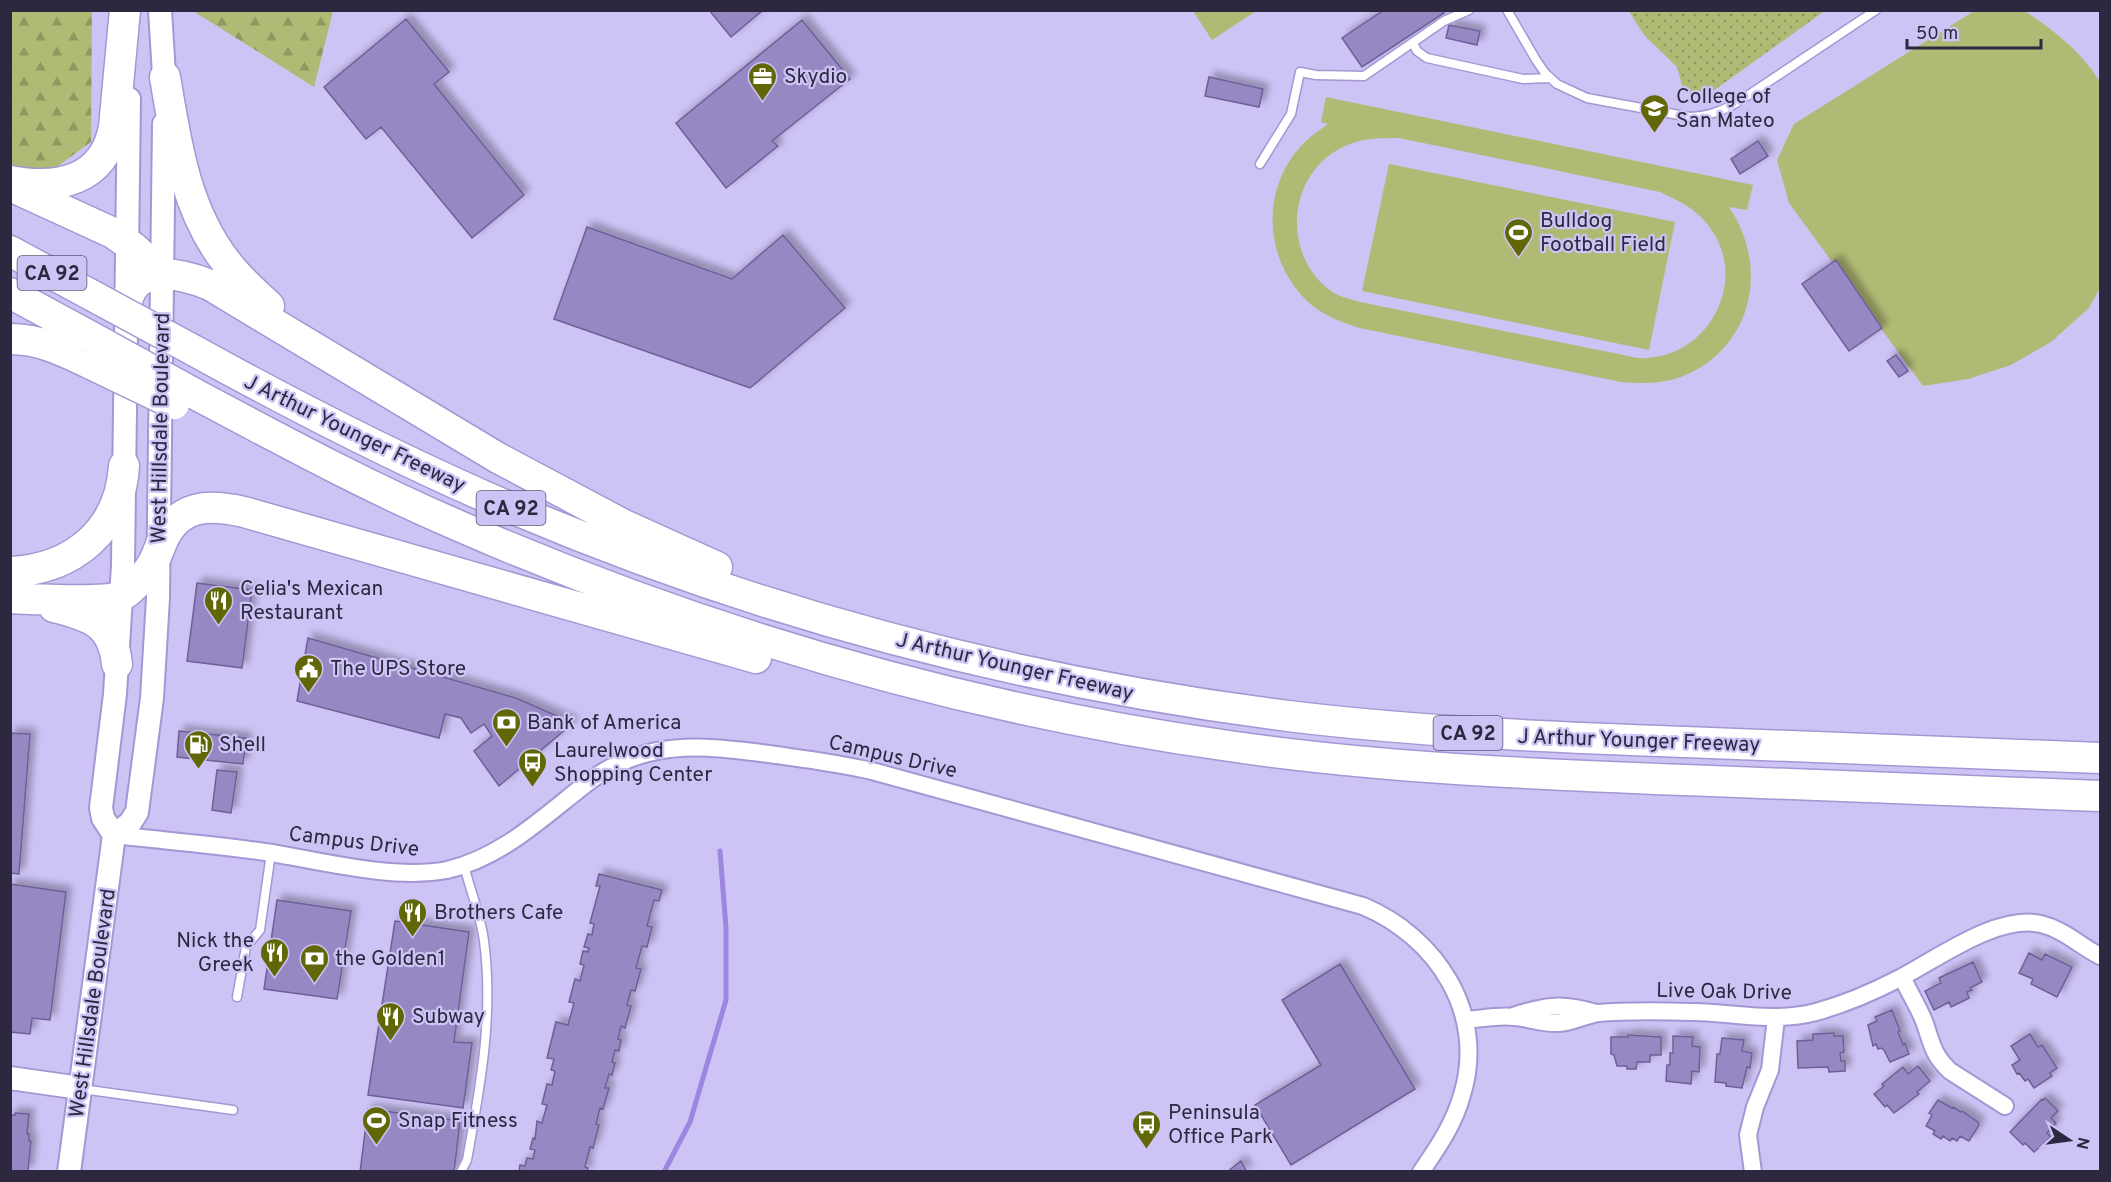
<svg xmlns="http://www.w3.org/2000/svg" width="2111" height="1182" font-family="Overpass,sans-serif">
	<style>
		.grass { fill: url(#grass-dots) }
		.forest { fill: url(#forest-firs) }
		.pitch { fill: #b1ba74; fill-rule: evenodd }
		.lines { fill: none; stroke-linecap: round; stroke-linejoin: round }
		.stream { stroke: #9c86df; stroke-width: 5 }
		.building { fill: #9588c3; stroke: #6d6097; stroke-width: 1.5; filter: url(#shadow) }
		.lane-casing { stroke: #a497d3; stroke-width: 11 }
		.street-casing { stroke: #a497d3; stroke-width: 20 }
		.secondary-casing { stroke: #a497d3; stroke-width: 26 }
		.highway-casing { stroke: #a497d3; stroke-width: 33 }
		.lane { stroke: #fff; stroke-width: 8 }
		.street { stroke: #fff; stroke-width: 16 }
		.secondary { stroke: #fff; stroke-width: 22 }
		.highway { stroke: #fff; stroke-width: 30 }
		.highway-bridge-casing { stroke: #a497d3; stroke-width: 33; stroke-linecap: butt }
		.highway-bridge { stroke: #fff; stroke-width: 30 }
		.labels { text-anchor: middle; stroke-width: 4.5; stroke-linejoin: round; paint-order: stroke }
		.shield { fill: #cdc3f5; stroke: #5d5676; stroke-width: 1.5 }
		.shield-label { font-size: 20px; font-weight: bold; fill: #2d2840 }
		.poi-label { font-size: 21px; fill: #2d2840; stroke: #cdc3f5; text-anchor: start }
		.street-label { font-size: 21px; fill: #2d2840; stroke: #cdc3f5 }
	</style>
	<defs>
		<pattern id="grass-dots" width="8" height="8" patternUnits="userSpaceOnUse" patternTransform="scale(1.5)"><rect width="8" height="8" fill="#b1ba74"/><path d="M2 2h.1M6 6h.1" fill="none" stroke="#909761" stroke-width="1.8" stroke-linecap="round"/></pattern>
		<pattern id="forest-firs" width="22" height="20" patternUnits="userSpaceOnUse" patternTransform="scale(1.5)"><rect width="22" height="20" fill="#b1ba74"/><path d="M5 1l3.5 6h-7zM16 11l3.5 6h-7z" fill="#909761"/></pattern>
		<filter id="shadow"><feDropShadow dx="5.5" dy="-5.5" stdDeviation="3" flood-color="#0004"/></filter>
	</defs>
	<rect width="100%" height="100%" fill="#cdc3f5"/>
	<path class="grass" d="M1826,10L1713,91L1684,93L1677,67L1644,35L1629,11Z"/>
	<path class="forest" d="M10,11H92L91,142L43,177L11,164Z
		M193,11H333L314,87Z"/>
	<path class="pitch" d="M2020,10L2025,11C2054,31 2081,51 2100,82V288L2089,308L2051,342L2011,365L1968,379L1923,386L1789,203L1777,160L1794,124L1974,11Z
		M1193,11H1256L1212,40Z
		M1326,97L1753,185L1747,210L1729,207C1768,264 1755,343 1688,374C1667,384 1644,384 1621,382L1360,328C1340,322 1322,315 1307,301C1265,260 1260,192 1300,147C1308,138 1318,131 1328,124L1321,122ZM1399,138L1660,192C1680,201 1698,210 1711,229C1750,284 1705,362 1638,358L1365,303C1354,300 1343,298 1334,293C1282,259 1285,177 1341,148C1359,138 1379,138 1399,138Z
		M1389,164L1675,222L1649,350L1362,291Z"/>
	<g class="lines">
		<path class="stream" d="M664,1172L690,1122L726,1000V928L720,851"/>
	</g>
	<path class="building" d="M709,10H763L731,37Z
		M1384,10H1442L1444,13L1362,67L1342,38Z
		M406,19L449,72L434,84L524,195L472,238L381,127L366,139L324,87Z
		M802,20L850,79L772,141L778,146L726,188L676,123Z
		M1449,25L1480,31L1477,45L1446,38Z
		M1209,77L1263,89L1259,107L1205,96Z
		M1758,141L1768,156L1740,174L1731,159Z
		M587,227L732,279L783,235L845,308L750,388L554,319Z
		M1836,260L1882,328L1849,351L1802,284Z
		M1896,355L1908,371L1899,377L1887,361Z
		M197,583L252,590L242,668L187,661Z
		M308,638L516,698L573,723L499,786L474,751L492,736L484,724L471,733L461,718L445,714L439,738L297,701Z
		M179,731L246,738L243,764L177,757Z
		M10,733L30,734L19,874L10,873Z
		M217,770L237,772L231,813L212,810Z
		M599,874L662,890L659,901L654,900L647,926L652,927L647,947L642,946L636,968L641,969L635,991L631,990L627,1005L631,1006L625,1028L621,1026L618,1039L621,1040L619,1051L615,1050L612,1062L615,1063L612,1075L609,1074L605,1088H609L603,1109L600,1108L596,1124L599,1125L593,1148L590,1147L585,1167L588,1168L587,1172H519L520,1165L525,1166L527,1158L533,1159L535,1150L530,1149L533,1138L535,1139L537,1121L542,1123L547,1105L542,1104L547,1084L552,1085L555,1071L551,1070L554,1059L547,1058L556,1022L568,1025L574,1003L569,1002L575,979L580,981L584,965L580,964L583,951L588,952L589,948L584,947L588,934L592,935L594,924L590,923L600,886H596Z
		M10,884L66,892L50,1020L32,1018L30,1034L10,1032Z
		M277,900L351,911L337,999L264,989Z
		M395,921L469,932L454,1042L472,1043L463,1108L368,1095Z
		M2029,953L2042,960L2045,954L2072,967L2057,997L2031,984L2033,979L2019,973Z
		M1973,962L1982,982L1970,988L1972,990L1967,992L1969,998L1951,1007L1949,1002L1934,1010L1925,991L1941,983L1939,978Z
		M1340,964L1415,1089L1291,1165L1255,1105L1321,1065L1282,1000Z
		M1892,1010L1900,1031L1898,1032L1903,1045L1905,1043L1909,1054L1890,1062L1884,1050L1881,1048L1878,1049L1876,1044L1873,1046L1868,1025L1877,1021L1875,1017Z
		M1834,1033V1036H1843L1844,1052L1840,1053L1841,1061H1845V1071L1829,1072L1828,1067L1798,1068L1797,1041L1813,1040V1034Z
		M2030,1034L2038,1047L2042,1045L2057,1068L2050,1073L2052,1076L2034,1088L2028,1079L2025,1081L2019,1073L2017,1074L2012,1065L2020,1060L2011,1046Z
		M1628,1035L1661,1037V1055H1650V1062H1637L1636,1069H1627V1066H1617L1614,1055L1611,1054V1037H1628Z
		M1673,1036L1693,1037L1692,1046L1700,1047L1699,1072L1692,1071L1691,1084L1666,1081L1667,1065H1670V1053H1673Z
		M1722,1038L1744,1040L1742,1051L1752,1053L1750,1068L1747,1067L1742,1088L1726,1086V1083L1715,1082L1717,1054H1720Z
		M1918,1066L1930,1081L1917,1092L1919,1094L1894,1113L1887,1105L1885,1107L1874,1094L1884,1086L1882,1084L1903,1067L1908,1074Z
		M2045,1098L2058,1111L2051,1118L2056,1123L2047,1133L2051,1137L2034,1152L2025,1143L2023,1145L2010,1132L2042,1099L2043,1100Z
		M1938,1100L1952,1108L1953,1107L1961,1112L1962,1111L1978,1122L1979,1125L1969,1141L1960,1136L1957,1141L1952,1138L1950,1141L1943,1136L1941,1139L1933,1134L1935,1131L1926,1126L1932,1115L1929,1113Z
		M368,1109L460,1121L454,1172H360Z
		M15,1113L29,1114L27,1134H29V1141H31L28,1171L10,1172V1115H15Z
		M1241,1161L1247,1172H1227Z"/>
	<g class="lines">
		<defs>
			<path id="lane" d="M1507,10L1536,60L1545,73L1557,84L1587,98L1690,117C1709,116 1722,111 1738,102L1876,10
				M1413,43L1417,51L1427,58L1523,79L1550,78
				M1260,164L1291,114L1300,72L1316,75L1364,76L1444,21L1469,10
				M237,997L246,947L260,930L271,853
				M82,1089L233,1110
				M461,1172L467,1160C480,1088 494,1015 484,941C481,916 470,890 464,865"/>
			<path id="street" d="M114,835C167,841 220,845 272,853C324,862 396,880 447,870C504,857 546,814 591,780C648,738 704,746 769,754C804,759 838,763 872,771L1363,906C1437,937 1487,1014 1462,1095C1454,1124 1438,1147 1421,1172
				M1902,977C1909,992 1918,1006 1924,1021C1932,1043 1932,1054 1950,1071L2005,1106
				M1513,1016C1546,1005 1563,1003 1596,1013
				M1465,1020C1481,1019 1499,1015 1514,1017C1530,1018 1543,1024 1559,1023C1573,1022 1585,1015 1598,1013C1630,1010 1663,1011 1694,1012C1736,1013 1774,1023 1816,1012C1845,1004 1873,992 1900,978C1937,959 1997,914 2041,924C2065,930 2080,946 2100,956
				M1753,1172L1748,1135L1755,1107L1770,1070L1776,1018"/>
			<path id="secondary" d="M160,10L165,91
				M114,835L130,823L137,812L152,698L158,598L164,124
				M10,1078L80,1088
				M69,1172L114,835L103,818L101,808L115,694L123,565L129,99"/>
			<path id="highway" d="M165,77C176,142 185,210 227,263C239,279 254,292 269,306
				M10,181C58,190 104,181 114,127L125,10
				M15,188L113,233L134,248L162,274
				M10,251L93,296
				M10,293L93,338
				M126,310C129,262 178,272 210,285L498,458L624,525L717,567
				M10,339C41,339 66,352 93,365
				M193,350C289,403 386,453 486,497C740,608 1012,681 1288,716C1419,732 1552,737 1684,742C1823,747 1962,753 2100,758
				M193,393C278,438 362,484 450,522C698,631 961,708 1229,746C1380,768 1532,774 1684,780C1823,785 1962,791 2100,796
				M10,572C74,569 120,530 124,466
				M10,598C31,599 106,603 121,596C128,593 134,586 139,581C153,567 155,559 162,542C178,504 209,504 244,512L756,658
				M54,607C90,616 113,623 117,664"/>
		</defs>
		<use href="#lane" class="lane-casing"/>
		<use href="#street" class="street-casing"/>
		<use href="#secondary" class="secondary-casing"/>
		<use href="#highway" class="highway-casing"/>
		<use href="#lane" class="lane"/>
		<use href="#street" class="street"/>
		<use href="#secondary" class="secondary"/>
		<use href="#highway" class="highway"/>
		<defs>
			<path id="highway-bridge" d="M93,296L193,350
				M93,338L193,393
				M93,365L174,404"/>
		</defs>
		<use href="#highway-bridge" class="highway-bridge-casing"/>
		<use href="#highway-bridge" class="highway-bridge"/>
	</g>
	<defs>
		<symbol id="office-pin" viewBox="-11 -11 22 30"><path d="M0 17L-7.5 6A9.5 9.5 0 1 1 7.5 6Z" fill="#616707" stroke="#cdc3f5"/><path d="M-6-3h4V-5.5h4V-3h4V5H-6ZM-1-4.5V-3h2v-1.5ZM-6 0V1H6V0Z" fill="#fff"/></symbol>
		<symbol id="university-pin" viewBox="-11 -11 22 30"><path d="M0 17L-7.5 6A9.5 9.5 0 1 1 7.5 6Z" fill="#616707" stroke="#cdc3f5"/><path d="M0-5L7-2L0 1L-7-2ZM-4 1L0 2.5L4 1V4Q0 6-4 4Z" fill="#fff"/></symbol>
		<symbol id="stadium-pin" viewBox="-11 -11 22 30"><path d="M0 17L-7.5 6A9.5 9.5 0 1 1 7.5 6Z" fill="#616707" stroke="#cdc3f5"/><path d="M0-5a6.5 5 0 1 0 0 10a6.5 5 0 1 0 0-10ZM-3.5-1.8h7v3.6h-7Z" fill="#fff"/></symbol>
		<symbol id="restaurant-pin" viewBox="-11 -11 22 30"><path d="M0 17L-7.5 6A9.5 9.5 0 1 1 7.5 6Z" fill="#616707" stroke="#cdc3f5"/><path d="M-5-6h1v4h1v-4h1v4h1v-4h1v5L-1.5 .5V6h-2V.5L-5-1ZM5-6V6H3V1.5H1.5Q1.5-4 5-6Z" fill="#fff"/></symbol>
		<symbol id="civic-pin" viewBox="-11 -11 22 30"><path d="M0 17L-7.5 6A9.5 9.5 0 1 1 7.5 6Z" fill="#616707" stroke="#cdc3f5"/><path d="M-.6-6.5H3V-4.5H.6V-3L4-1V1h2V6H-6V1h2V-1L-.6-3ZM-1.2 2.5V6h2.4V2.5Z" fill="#fff"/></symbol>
		<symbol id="bank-pin" viewBox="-11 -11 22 30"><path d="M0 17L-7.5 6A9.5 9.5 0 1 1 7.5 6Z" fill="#616707" stroke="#cdc3f5"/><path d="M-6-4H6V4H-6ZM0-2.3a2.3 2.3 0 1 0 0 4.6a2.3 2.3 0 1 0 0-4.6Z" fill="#fff"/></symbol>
		<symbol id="fuel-pin" viewBox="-11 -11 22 30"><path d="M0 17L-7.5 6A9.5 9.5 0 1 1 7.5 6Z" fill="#616707" stroke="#cdc3f5"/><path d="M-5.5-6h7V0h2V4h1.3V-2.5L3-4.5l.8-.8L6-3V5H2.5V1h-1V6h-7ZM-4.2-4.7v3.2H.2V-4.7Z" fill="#fff"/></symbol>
		<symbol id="bus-pin" viewBox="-11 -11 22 30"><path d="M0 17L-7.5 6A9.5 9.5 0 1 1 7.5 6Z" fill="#616707" stroke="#cdc3f5"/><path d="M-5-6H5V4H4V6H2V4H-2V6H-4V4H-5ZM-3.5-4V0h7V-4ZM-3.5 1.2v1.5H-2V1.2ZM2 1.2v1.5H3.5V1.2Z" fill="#fff"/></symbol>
	</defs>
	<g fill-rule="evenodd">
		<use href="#office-pin" x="746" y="60" width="33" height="45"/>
		<use href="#university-pin" x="1638" y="92" width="33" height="45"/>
		<use href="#stadium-pin" x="1502" y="216" width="33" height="45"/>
		<use href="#restaurant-pin" x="202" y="584" width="33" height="45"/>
		<use href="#civic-pin" x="292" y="652" width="33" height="45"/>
		<use href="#bank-pin" x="490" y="706" width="33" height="45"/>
		<use href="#fuel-pin" x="182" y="728" width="33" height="45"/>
		<use href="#bus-pin" x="516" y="746" width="33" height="45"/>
		<use href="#restaurant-pin" x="396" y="896" width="33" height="45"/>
		<use href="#restaurant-pin" x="258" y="936" width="33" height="45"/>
		<use href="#bank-pin" x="298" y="942" width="33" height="45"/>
		<use href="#restaurant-pin" x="374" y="1000" width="33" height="45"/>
		<use href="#stadium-pin" x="360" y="1104" width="33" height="45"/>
		<use href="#bus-pin" x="1130" y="1108" width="33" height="45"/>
	</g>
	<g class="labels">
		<g class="shield">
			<rect x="17.5" y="256" width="69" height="34" rx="4.5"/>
			<rect x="476.5" y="491" width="69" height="34" rx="4.5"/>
			<rect x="1433.5" y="716" width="69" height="34" rx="4.5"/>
		</g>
		<g class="shield-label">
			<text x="52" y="280">CA 92</text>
			<text x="511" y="515">CA 92</text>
			<text x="1468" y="740">CA 92</text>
		</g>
		<g class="poi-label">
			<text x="784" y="83">Skydio</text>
			<text x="1676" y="103">College of<tspan x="1676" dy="24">San Mateo</tspan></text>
			<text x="1540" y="227">Bulldog<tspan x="1540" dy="24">Football Field</tspan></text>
			<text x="240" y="595">Celia's Mexican<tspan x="240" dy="24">Restaurant</tspan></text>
			<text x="330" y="675">The UPS Store</text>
			<text x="527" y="729">Bank of America</text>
			<text x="219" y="751">Shell</text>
			<text x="554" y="757">Laurelwood<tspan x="554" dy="24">Shopping Center</tspan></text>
			<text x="434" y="919">Brothers Cafe</text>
			<text x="254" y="947" text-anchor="end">Nick the<tspan x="254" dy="24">Greek</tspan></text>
			<text x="335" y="965">the Golden1</text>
			<text x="412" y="1023">Subway</text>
			<text x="1168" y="1119">Peninsula<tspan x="1168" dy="24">Office Park</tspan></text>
			<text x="398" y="1127">Snap Fitness</text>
		</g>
		<g class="street-label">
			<text transform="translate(160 428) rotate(-89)" y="7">West Hillsdale Boulevard</text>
			<text transform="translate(355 433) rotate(26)" y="7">J Arthur Younger Freeway</text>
			<text transform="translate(1015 666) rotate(13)" y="7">J Arthur Younger Freeway</text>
			<text transform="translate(1639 740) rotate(2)" y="7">J Arthur Younger Freeway</text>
			<text transform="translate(893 756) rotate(13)" y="7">Campus Drive</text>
			<text transform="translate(354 841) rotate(7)" y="7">Campus Drive</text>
			<text transform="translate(1724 991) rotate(1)" y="7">Live Oak Drive</text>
			<text transform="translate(92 1003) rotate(-82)" y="7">West Hillsdale Boulevard</text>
		</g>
	</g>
	<rect width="2111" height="1182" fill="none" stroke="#2d2840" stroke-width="24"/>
	<g transform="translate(2069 1140) rotate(103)" stroke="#cdc3f5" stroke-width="4.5" paint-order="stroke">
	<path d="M0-4.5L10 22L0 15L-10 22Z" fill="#2d2840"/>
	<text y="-9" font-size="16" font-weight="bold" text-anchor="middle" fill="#2d2840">N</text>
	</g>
	<path d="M1907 39v9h134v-9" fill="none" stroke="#2d2840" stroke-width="3"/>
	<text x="1916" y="39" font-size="18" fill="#2d2840" stroke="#cdc3f5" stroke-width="4.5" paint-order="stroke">50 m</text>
</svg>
